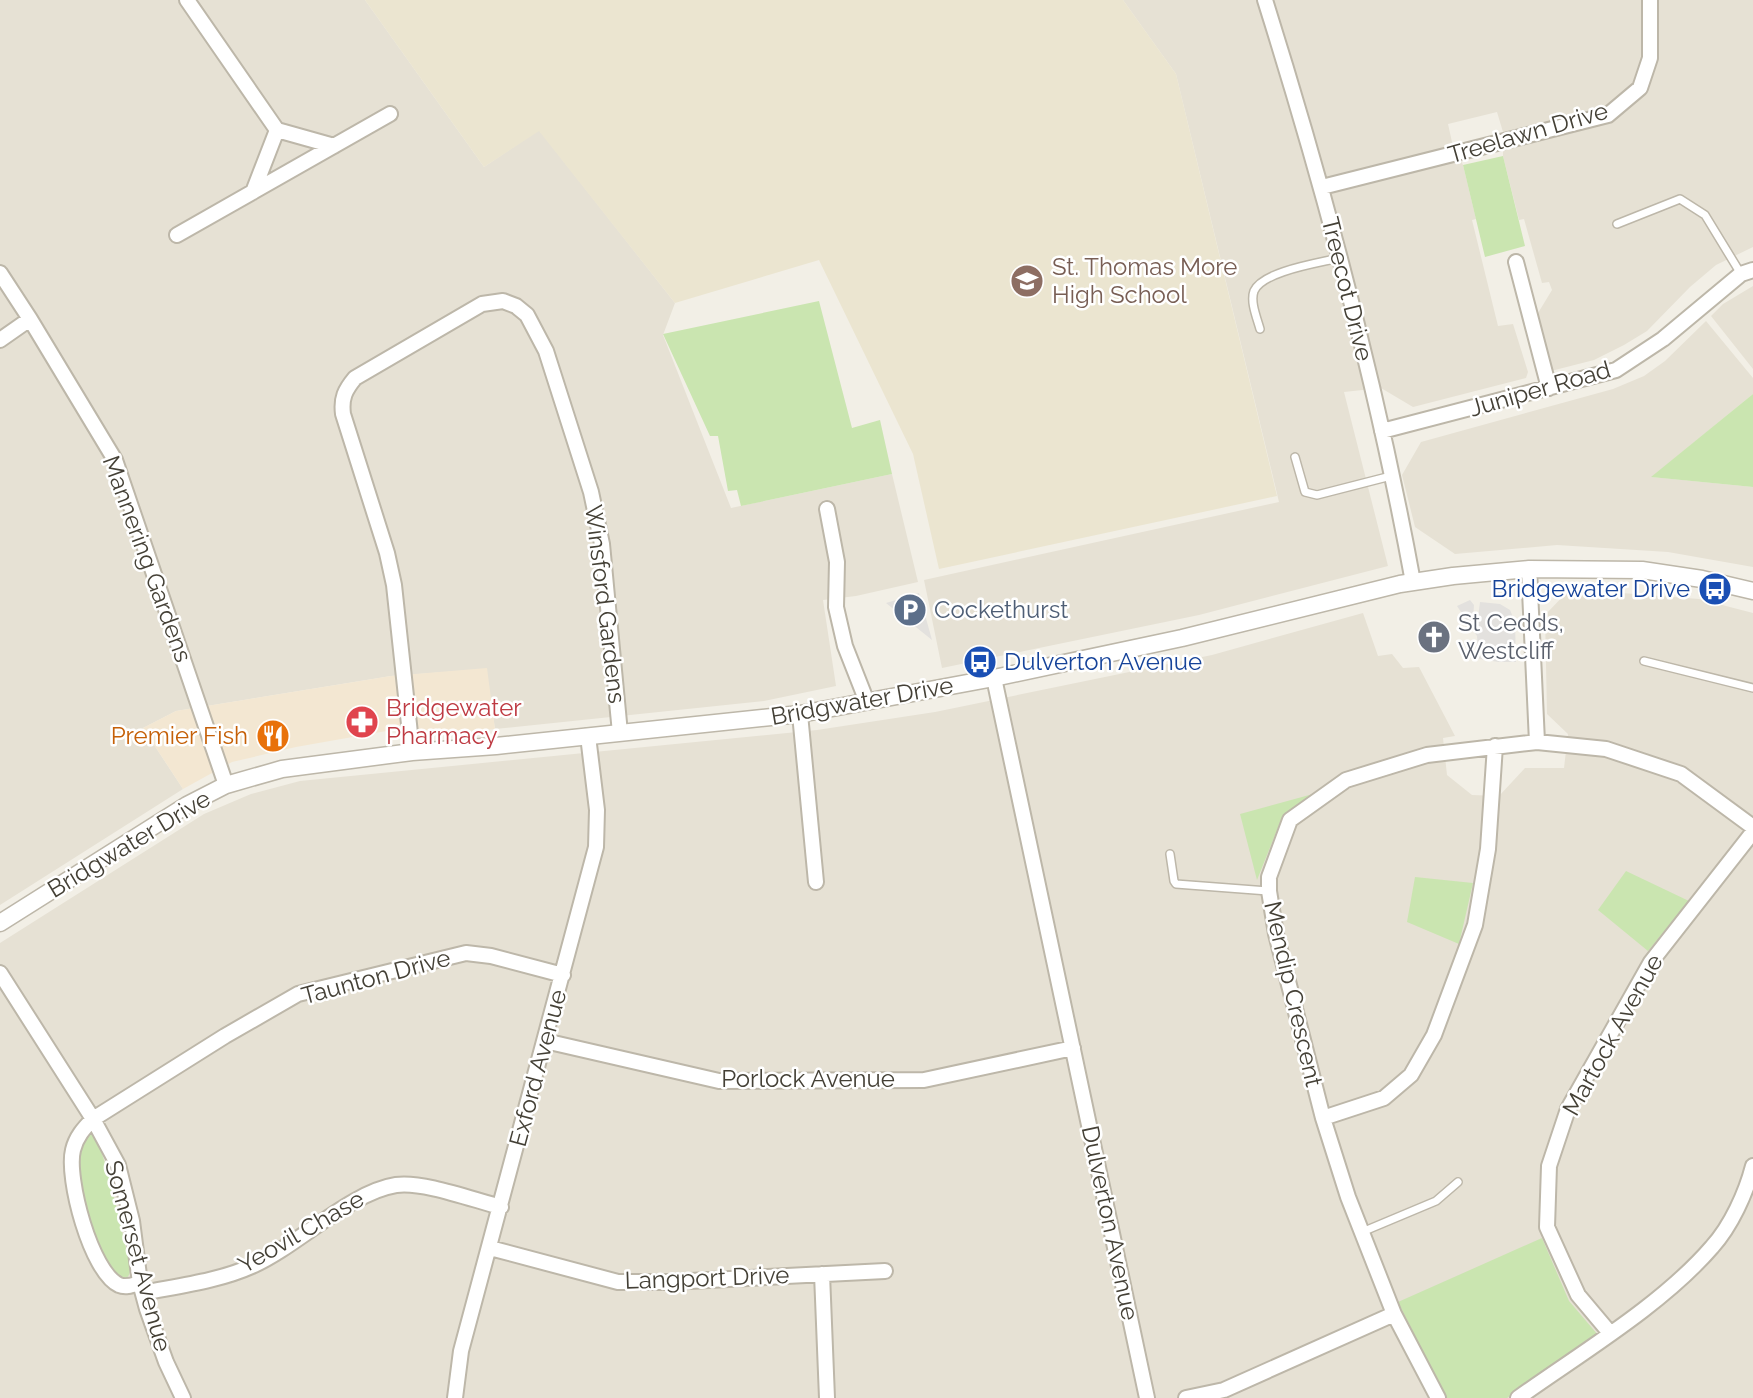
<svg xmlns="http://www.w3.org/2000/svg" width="1753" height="1398" font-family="Raleway,sans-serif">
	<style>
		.residential { fill: #e6e1d4 }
		.commercial { fill: #f3e7d2 }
		.education { fill: #ebe5d0 }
		.green { fill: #cae5b0 }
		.parking { fill: #e3e1de }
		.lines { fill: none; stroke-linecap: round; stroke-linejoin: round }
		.service-casing { stroke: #bdb7a9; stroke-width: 10 }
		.minor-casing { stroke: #bdb7a9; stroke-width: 18 }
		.tertiary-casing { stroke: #bdb7a9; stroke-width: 19 }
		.service { stroke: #fff; stroke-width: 7 }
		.minor { stroke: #fff; stroke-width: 14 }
		.tertiary { stroke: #fff; stroke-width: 16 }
		.labels { text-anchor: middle; stroke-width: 5; stroke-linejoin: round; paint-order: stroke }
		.street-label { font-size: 24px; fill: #444036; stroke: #fff }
		.education-label { font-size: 24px; fill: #785e54; stroke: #fff; text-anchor: start }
		.transit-label { font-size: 24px; fill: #164399; stroke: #fff; text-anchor: end }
		.service-label { font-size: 24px; fill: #4e5e75; stroke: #fff; text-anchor: start }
		.worship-label { font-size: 24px; fill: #5b616d; stroke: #fff; text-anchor: start }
		.health-label { font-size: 24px; fill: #be3a42; stroke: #fff; text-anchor: start }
		.food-label { font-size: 24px; fill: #c56008; stroke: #fff; text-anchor: end }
	</style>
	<rect width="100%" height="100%" fill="#f2efe6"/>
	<path class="residential" d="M0,0H365L484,167L539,130L675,303L663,335L731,508L892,474L918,582L856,596L823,600L836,686L764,701L495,729L486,669L391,676L176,711L143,728L183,789L0,905Z
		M1123,0H1753V247L1716,265L1690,287L1647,331L1624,345L1594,360L1551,371L1535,318L1552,290L1549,282L1542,283L1524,219L1519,220L1503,156V132L1497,112L1448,124L1452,142L1463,165L1476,219L1472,220L1498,326L1513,324L1528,372L1526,378L1413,407L1381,388L1344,392L1388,566L1199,615L942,668L924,580L1279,502L1176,74Z
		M1753,286V369L1711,316L1723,304Z
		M1706,321L1753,378V394L1652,477L1753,487V567L1668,552L1557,545L1455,554L1415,527L1402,475L1421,442L1613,389L1644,376L1665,361Z
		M1570,589L1699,599L1753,613V1398H0V943L204,814L251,794L300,781L817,730L935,712L1212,655L1363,613L1378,656L1392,654L1403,668L1419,667L1455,736L1443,738L1447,775L1472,795L1499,796L1525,768H1564L1568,734L1547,714L1545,615Z"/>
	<path class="commercial" d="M487,668L495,729L424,735L392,730L296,747L232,762L183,789L143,728L176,711L391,676Z"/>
	<path class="education" d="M365,0H1123L1176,74L1277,496L939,569L913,454L819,260L675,303L539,131L484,167Z"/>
	<path class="green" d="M1503,156L1525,246L1485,257L1463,165Z
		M819,301L852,428L880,420L892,474L741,506L737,490L728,491L718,436H710L663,334Z
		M1753,394V487L1651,477Z
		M1313,794L1281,820L1257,880L1240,814Z
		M1626,871L1689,901L1648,951L1598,910Z
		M1415,877L1473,883L1459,944L1407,922Z
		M89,1134L96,1136L108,1172L131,1269L129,1275L125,1280L119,1279C115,1273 109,1268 105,1262C91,1240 62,1149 89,1134Z
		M1542,1238L1569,1301L1598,1335L1507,1398H1446L1398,1302Z"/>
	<path class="parking" d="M919,593L932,640L886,603Z
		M1470,600L1474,605L1473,619L1478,618L1480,602L1500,604L1510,610L1515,622L1516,662H1499L1479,659L1477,636L1457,606Z"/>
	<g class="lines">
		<defs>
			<path id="service" d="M1617,224L1680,199L1705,215L1741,274
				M1260,329C1257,318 1250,302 1254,291C1263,271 1319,263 1339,258
				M1295,457L1305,492L1317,495L1391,476
				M1644,661L1753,688
				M1170,854L1174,881L1176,884L1268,891
				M1362,1232L1436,1201L1458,1182"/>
			<path id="minor" d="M187,0L277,130L253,192
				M1265,0C1325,191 1377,385 1413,582
				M277,130L334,146
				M1322,187L1608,115L1640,88L1650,58V0
				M177,235L390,114
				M1516,262L1549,388
				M0,273L30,319L115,460L226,785
				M0,340L30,319
				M1382,431L1616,370L1663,339L1741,274L1753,270
				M827,509L837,562L836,607L845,646L867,702
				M1529,569L1537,742
				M994,678L1147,1398
				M800,714L816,882
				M412,752L394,585L387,553L343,414C341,398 345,390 355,378L482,304L503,301L516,306L527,315L546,351L591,492L602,544L620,733
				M0,973L93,1119L118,1165L132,1221L140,1283L147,1309L166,1362L183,1398
				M545,1041L719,1081L924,1080L1073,1048
				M1323,1118L1384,1098L1411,1075L1434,1035L1475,925L1488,849L1495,746
				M490,1248L618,1282H670L885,1271
				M822,1274L827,1398
				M140,1283C133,1285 126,1288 119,1285C91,1272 66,1178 73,1150C76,1137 84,1128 93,1119L225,1036L298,994L466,953L491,956L563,975
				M143,1293C178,1286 219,1281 252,1266C296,1247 350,1192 396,1185C423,1181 473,1200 501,1207
				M1610,1333L1578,1295L1547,1227L1549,1166L1568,1109L1651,962L1753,832
				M455,1398L461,1351L596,847L597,810L588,736
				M1186,1398L1224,1390L1394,1314
				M1438,1398L1394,1314L1348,1197L1323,1118L1276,934L1269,891V877L1290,820L1346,780L1427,755L1537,742L1606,749L1681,774L1753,827
				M1518,1398C1581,1353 1662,1305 1712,1247C1731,1226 1746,1193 1753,1166"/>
			<path id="tertiary" d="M0,923L187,805L226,785L282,769L412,752L496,746L800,714L994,678L1182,638L1400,584L1453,576L1529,569L1642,570L1702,579L1753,591"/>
		</defs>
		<use href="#service" class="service-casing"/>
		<use href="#minor" class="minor-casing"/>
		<use href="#tertiary" class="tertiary-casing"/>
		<use href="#service" class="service"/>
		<use href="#minor" class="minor"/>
		<use href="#tertiary" class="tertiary"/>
	</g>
	<defs>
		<symbol id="school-disc" viewBox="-11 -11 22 22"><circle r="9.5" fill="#8d6e63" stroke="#fff"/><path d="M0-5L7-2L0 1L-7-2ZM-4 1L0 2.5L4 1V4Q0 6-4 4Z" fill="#fff"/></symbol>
		<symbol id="bus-disc" viewBox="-11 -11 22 22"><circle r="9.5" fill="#1a4fb4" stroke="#fff"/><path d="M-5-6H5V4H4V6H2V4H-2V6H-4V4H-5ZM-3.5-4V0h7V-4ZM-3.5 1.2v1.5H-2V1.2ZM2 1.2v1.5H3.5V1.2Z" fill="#fff"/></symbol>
		<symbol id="parking-disc" viewBox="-11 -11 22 22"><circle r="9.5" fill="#5c6f8a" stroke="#fff"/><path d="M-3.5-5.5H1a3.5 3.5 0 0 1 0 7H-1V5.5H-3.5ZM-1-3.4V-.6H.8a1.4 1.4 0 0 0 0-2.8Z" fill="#fff"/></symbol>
		<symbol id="church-disc" viewBox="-11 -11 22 22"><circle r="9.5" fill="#6b7280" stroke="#fff"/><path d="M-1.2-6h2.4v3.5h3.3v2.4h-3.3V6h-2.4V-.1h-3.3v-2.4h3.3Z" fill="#fff"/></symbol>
		<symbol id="pharmacy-disc" viewBox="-11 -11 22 22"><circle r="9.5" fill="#e0444e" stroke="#fff"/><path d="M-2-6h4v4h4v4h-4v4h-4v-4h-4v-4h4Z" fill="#fff"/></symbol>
		<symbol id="restaurant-disc" viewBox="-11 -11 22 22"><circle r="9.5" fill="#e8710a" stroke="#fff"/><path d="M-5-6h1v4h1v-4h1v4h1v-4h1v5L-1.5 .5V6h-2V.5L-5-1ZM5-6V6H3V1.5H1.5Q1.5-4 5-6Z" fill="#fff"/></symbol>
	</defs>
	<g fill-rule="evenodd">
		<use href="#school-disc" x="1008" y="262" width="38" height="38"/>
		<use href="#bus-disc" x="1696" y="570" width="38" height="38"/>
		<use href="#parking-disc" x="891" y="591" width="38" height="38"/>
		<use href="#church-disc" x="1415" y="618" width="38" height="38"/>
		<use href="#bus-disc" x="961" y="643" width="38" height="38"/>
		<use href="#pharmacy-disc" x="343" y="703" width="38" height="38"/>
		<use href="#restaurant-disc" x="254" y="717" width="38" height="38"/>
	</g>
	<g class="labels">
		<g class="street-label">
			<text transform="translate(1528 133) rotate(-16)" y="8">Treelawn Drive</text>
			<text transform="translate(1347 289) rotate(76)" y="8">Treecot Drive</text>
			<text transform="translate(1540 389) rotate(-16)" y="8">Juniper Road</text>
			<text transform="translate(147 559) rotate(70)" y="8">Mannering Gardens</text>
			<text transform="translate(605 604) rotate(83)" y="8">Winsford Gardens</text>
			<text transform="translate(862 701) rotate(-10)" y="8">Bridgwater Drive</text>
			<text transform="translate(129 844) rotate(-31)" y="8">Bridgwater Drive</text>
			<text transform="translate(376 977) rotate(-15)" y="8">Taunton Drive</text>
			<text transform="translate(1293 994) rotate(77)" y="8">Mendip Crescent</text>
			<text transform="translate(1613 1035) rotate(-61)" y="8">Martock Avenue</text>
			<text transform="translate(538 1068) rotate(-75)" y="8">Exford Avenue</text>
			<text x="808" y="1087">Porlock Avenue</text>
			<text transform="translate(1110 1223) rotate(78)" y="8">Dulverton Avenue</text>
			<text transform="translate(301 1232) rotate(-30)" y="8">Yeovil Chase</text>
			<text transform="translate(138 1256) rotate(75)" y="8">Somerset Avenue</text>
			<text transform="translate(707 1278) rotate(-2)" y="8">Langport Drive</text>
		</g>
		<g class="education-label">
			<text x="1052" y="275">St. Thomas More<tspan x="1052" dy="28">High School</tspan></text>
		</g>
		<g class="transit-label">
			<text x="1690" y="597">Bridgewater Drive</text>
			<text x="1004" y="670" text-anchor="start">Dulverton Avenue</text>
		</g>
		<g class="service-label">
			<text x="934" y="618">Cockethurst</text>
		</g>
		<g class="worship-label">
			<text x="1458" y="631">St Cedds,<tspan x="1458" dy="28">Westcliff</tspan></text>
		</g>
		<g class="health-label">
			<text x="386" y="716">Bridgewater<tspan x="386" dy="28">Pharmacy</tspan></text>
		</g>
		<g class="food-label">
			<text x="248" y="744">Premier Fish</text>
		</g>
	</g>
</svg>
